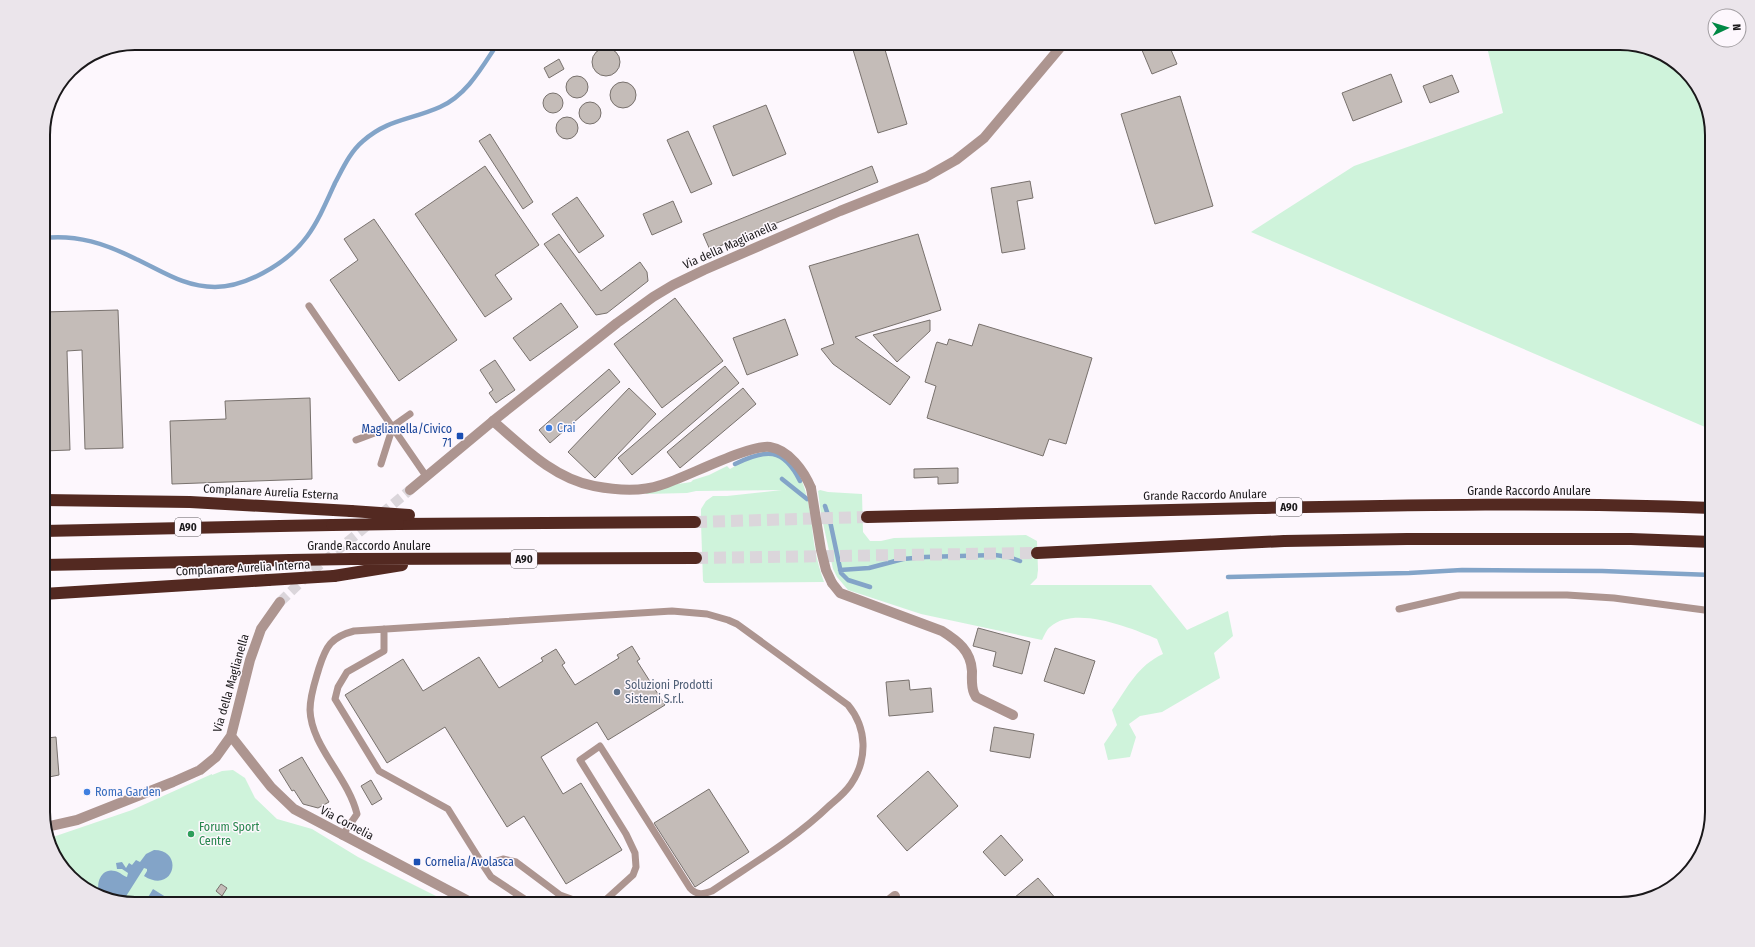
<svg xmlns="http://www.w3.org/2000/svg" width="1755" height="947" font-family="'Fira Sans Condensed',sans-serif">
	<style>
		.green { fill: #cff3db }
		.water { fill: #83a4c8 }
		.lines { fill: none; stroke-linecap: round; stroke-linejoin: round }
		.stream { stroke: #83a4c8; stroke-width: 4.5 }
		.building { fill: #c4bcb8; stroke: #78716d }
		.tertiary-tunnel { stroke: #dbd6db; stroke-width: 10; stroke-dasharray: 10 5; stroke-linecap: butt }
		.motorway-tunnel { stroke: #dbd6db; stroke-width: 12; stroke-dasharray: 12 6; stroke-linecap: butt }
		.service { stroke: #ad9590; stroke-width: 7 }
		.minor { stroke: #ad9590; stroke-width: 10 }
		.tertiary { stroke: #ad9590; stroke-width: 10 }
		.motorway { stroke: #532921; stroke-width: 12 }
		.minor-bridge { stroke: #ad9590; stroke-width: 10 }
		.motorway-bridge { stroke: #532921; stroke-width: 12 }
		.shop-dot { fill: #3f7fe0; stroke: #fdf7fd; stroke-width: 1.5 }
		.transit-dot { fill: #1a4fb4; stroke: #fdf7fd; stroke-width: 1.5 }
		.service-dot { fill: #5c6f8a; stroke: #fdf7fd; stroke-width: 1.5 }
		.leisure-dot { fill: #2e9e5b; stroke: #fdf7fd; stroke-width: 1.5 }
		.labels { text-anchor: middle; stroke-width: 3; stroke-linejoin: round; paint-order: stroke }
		.shield { fill: #fdf7fd; stroke: #5e5b5e; stroke-width: 1 }
		.shield-label { font-size: 11px; font-weight: bold; fill: #1a181a }
		.street-label { font-size: 12px; fill: #1a181a; stroke: #fdf7fd }
		.shop-label { font-size: 12px; fill: #366cbe; stroke: #fdf7fd; text-anchor: start }
		.transit-label { font-size: 12px; fill: #164399; stroke: #fdf7fd; text-anchor: end }
		.service-label { font-size: 12px; fill: #4e5e75; stroke: #fdf7fd; text-anchor: start }
		.leisure-label { font-size: 12px; fill: #27864d; stroke: #fdf7fd; text-anchor: start }
		.rim { fill: none; stroke: #1a181a; stroke-width: 2 }
	</style>
	<rect width="100%" height="100%" fill="#fdf7fd"/>
	<path class="green" d="M1486,43H1620L1661,53L1697,84L1712,129V485H1707L1705,427L1251,232L1354,166L1503,113Z
		M766,452C811,457 809,516 815,549C817,560 820,571 824,582L705,583L703,581L701,523V509L706,501L713,496H727L782,490L696,491L687,493L645,494C658,484 675,485 691,482L693,480L709,475L727,466L730,469L735,466L734,463L754,455Z
		M820,490L828,492L862,494L863,532L870,541H881L894,538L1026,535L1037,541L1038,570L1037,578L1030,585H1151L1187,630L1228,611L1233,636L1214,653L1220,678L1162,712L1140,716L1129,724L1136,737L1130,757L1108,760L1104,744L1117,725L1112,710C1128,687 1137,666 1163,654L1157,639C1131,628 1075,605 1050,627C1047,629 1044,636 1042,640L921,614L848,590L837,577L833,569L821,514L818,491Z
		M233,770L245,778L255,798L277,819L312,829L358,857L452,904H135L94,894L59,863L50,838L132,810L212,774V775L222,771Z"/>
	<path class="water" d="M154,850C185,850 174,895 144,876L147,871V869L144,868L123,901L101,896C94,885 101,867 115,871C120,872 123,876 127,877L128,873L122,869H117L116,863L122,862L126,868L129,863L132,865L136,860L140,862L146,854Z
		M153,889L177,904H144Z"/>
	<g class="lines">
		<path class="stream" d="M43,238C77,234 106,244 136,259C162,271 184,287 215,287C232,287 248,281 263,273C306,250 316,225 335,183C343,168 350,152 363,141C388,119 411,120 440,107C467,95 482,67 498,43
			M735,464C766,449 783,447 800,481
			M782,479L807,499
			M825,506L830,521L841,573L848,580L870,587
			M840,570L869,568L903,559L925,557L995,555L1009,557L1020,561
			M1228,577L1409,573L1462,570L1602,571L1712,575"/>
	</g>
	<path class="building" d="M851,43H883L907,124L878,133Z
		M1139,43H1168L1177,64L1152,74Z
		M592 62a14 14 0 1 1 28 0a14 14 0 1 1-28 0Z
		M559,59L564,69L549,78L544,68Z
		M1391,74L1402,102L1353,121L1342,93Z
		M1452,75L1459,92L1430,103L1423,86Z
		M566 87a11 11 0 1 1 22 0a11 11 0 1 1-22 0Z
		M610 95a13 13 0 1 1 26 0a13 13 0 1 1-26 0Z
		M543 103a10 10 0 1 1 20 0a10 10 0 1 1-20 0Z
		M1180,96L1213,206L1155,224L1121,114Z
		M579 113a11 11 0 1 1 22 0a11 11 0 1 1-22 0Z
		M766,105L786,154L733,176L713,126Z
		M556 128a11 11 0 1 1 22 0a11 11 0 1 1-22 0Z
		M688,131L712,184L691,193L667,140Z
		M490,134L533,202L523,209L479,141Z
		M485,166L539,245L495,275L512,299L485,317L415,214Z
		M872,166L878,182L710,250L703,234Z
		M1030,181L1033,198L1017,201L1025,249L1002,253L991,188Z
		M577,197L604,236L579,253L552,214Z
		M673,201L682,222L652,235L643,214Z
		M374,219L457,340L399,381L330,280L358,260L344,239Z
		M559,234L601,291L640,262L647,272L648,281L607,313L596,315L544,244Z
		M918,234L941,310L855,337L910,377L890,405L833,364L821,349L834,344L809,266Z
		M675,298L723,361L662,408L614,344Z
		M561,303L578,327L530,361L513,338Z
		M118,310L123,448L85,449L82,350L67,351L70,450L43,451V312Z
		M785,319L798,355L747,375L733,338Z
		M930,320V331L897,362L873,335Z
		M979,324L1092,358L1066,444L1049,439L1043,456L927,418L936,386L925,382L936,344L937,342L947,345L949,339L972,346Z
		M495,360L515,390L496,403L489,393L493,390L480,370Z
		M725,366L739,383L632,475L618,458Z
		M609,369L620,382L550,443L539,430Z
		M629,388L656,414L595,478L568,452Z
		M743,388L756,404L680,468L667,452Z
		M310,398L312,479L172,484L170,421L226,419L225,401Z
		M958,468V483L938,484V477L914,478V469Z
		M978,628L1030,642L1022,674L993,666L996,652L973,646Z
		M632,646L640,659L637,661L665,705L608,740L597,722L541,757L563,794L581,783L622,850L566,884L524,816L507,827L445,727L387,763L345,695L403,659L423,691L479,657L499,688L543,661L541,658L556,649L565,663L562,665L575,685L619,658L617,655Z
		M1055,648L1095,661L1084,694L1044,681Z
		M909,680L910,690L931,688L933,712L889,716L886,682Z
		M994,727L1034,734L1030,758L990,751Z
		M56,737L59,775L49,777L47,738Z
		M302,757L329,802L318,808L303,804L294,790L292,791L279,770Z
		M928,771L958,806L907,851L877,816Z
		M371,780L382,799L372,805L361,786Z
		M709,789L749,852L695,887L654,823Z
		M1001,835L1023,860L1005,876L983,852Z
		M1038,878L1057,900L1053,904H1020L1014,898Z
		M221,884L227,888L222,896L216,891Z"/>
	<g class="lines">
		<path class="tertiary-tunnel" d="M280,602L310,573L410,490"/>
		<path class="motorway-tunnel" d="M695,522L867,517
			M696,558L1037,553"/>
		<path class="service" d="M309,306L426,476
			M356,440L393,426L410,414
			M381,464L393,426
			M1399,609L1460,595H1567L1614,598L1712,611
			M384,629V651L347,672L338,687L335,699L379,771L448,809L483,865L503,859L516,862L560,895L585,904
			M342,836L357,814C348,777 311,746 310,710C310,695 315,682 319,668C326,646 331,637 354,631L672,611L707,614L728,620L737,624L848,705C867,728 868,759 851,784C845,793 837,799 829,806C795,839 752,864 712,891C704,894 697,896 690,888L600,746L580,760L626,834L635,853L636,867L633,875L601,904
			M483,865L491,877L532,904
			M1085,904L1089,901L1092,904"/>
		<path class="minor" d="M493,421C522,446 554,479 594,486C615,490 641,492 661,485C685,478 749,444 770,447C789,450 804,471 811,488
			M832,583L840,593L942,631C958,641 971,651 972,671C972,678 971,686 974,693L976,697L1013,715
			M885,904L895,896"/>
		<path class="tertiary" d="M410,490L493,421L617,323L653,297L673,285L704,270L840,211L926,177L956,160L984,138L1064,43
			M231,736L271,787L294,809L474,904
			M46,827L77,820L173,782L200,770L216,757L231,736L250,660L261,629L280,602"/>
		<path class="motorway" d="M43,500L190,502L351,511
			M867,517C997,514 1127,511 1258,508C1409,505 1561,502 1712,508
			M398,524L695,522
			M43,531L332,525
			M1037,553L1284,541L1407,539H1631L1712,542
			M352,559L696,558
			M43,565L290,560
			M334,576L402,565
			M43,594L268,580"/>
		<path class="minor-bridge" d="M811,488L821,550L826,570L832,583"/>
		<path class="motorway-bridge" d="M351,511L409,515
			M332,525L398,524
			M290,560L352,559
			M268,580L334,576"/>
	</g>
	<g class="shop-dot">
		<circle cx="549" cy="428" r="4"/>
		<circle cx="87" cy="792" r="4"/>
	</g>
	<g class="transit-dot">
		<rect x="456" y="432" width="8" height="8" rx="2"/>
		<rect x="413" y="858" width="8" height="8" rx="2"/>
	</g>
	<circle class="service-dot" cx="617" cy="692" r="4"/>
	<circle class="leisure-dot" cx="191" cy="834" r="4"/>
	<g class="labels">
		<g class="shield">
			<rect x="1276" y="498" width="26" height="18" rx="3"/>
			<rect x="175" y="518" width="26" height="18" rx="3"/>
			<rect x="511" y="550" width="26" height="18" rx="3"/>
		</g>
		<g class="shield-label">
			<text x="1289" y="511">A90</text>
			<text x="188" y="531">A90</text>
			<text x="524" y="563">A90</text>
		</g>
		<g class="street-label">
			<text transform="translate(730 245) rotate(-24)" y="4">Via della Maglianella</text>
			<text x="1529" y="495">Grande Raccordo Anulare</text>
			<text transform="translate(271 492) rotate(3)" y="4">Complanare Aurelia Esterna</text>
			<text transform="translate(1205 495) rotate(-1)" y="4">Grande Raccordo Anulare</text>
			<text x="369" y="550">Grande Raccordo Anulare</text>
			<text transform="translate(243 568) rotate(-3)" y="4">Complanare Aurelia Interna</text>
			<text transform="translate(231 683) rotate(-74)" y="4">Via della Maglianella</text>
			<text transform="translate(347 823) rotate(28)" y="4">Via Cornelia</text>
		</g>
		<g class="shop-label">
			<text x="557" y="432">Crai</text>
			<text x="95" y="796">Roma Garden</text>
		</g>
		<g class="transit-label">
			<text x="452" y="433">Maglianella/Civico<tspan x="452" dy="14">71</tspan></text>
			<text x="425" y="866" text-anchor="start">Cornelia/Avolasca</text>
		</g>
		<g class="service-label">
			<text x="625" y="689">Soluzioni Prodotti<tspan x="625" dy="14">Sistemi S.r.l.</tspan></text>
		</g>
		<g class="leisure-label">
			<text x="199" y="831">Forum Sport<tspan x="199" dy="14">Centre</tspan></text>
		</g>
	</g>
	<path d="M0 0H1755V947H0ZM135 50H1620A85 85 0 0 1 1705 135V812A85 85 0 0 1 1620 897H135A85 85 0 0 1 50 812V135A85 85 0 0 1 135 50Z" fill="#ebe5eb" fill-rule="evenodd"/>
	<path class="rim" d="M135 50H1620A85 85 0 0 1 1705 135V812A85 85 0 0 1 1620 897H135A85 85 0 0 1 50 812V135A85 85 0 0 1 135 50Z"/>
	<g transform="translate(1727 28) rotate(86)"><circle r="19" fill="#fdf7fd" stroke="#a29ea2"/>
	<path d="M0-3L7 15L0 10L-7 15Z" fill="#018945"/>
	<text y="-6" font-size="11" font-weight="bold" text-anchor="middle" fill="#1a181a">N</text>
	</g>
</svg>
